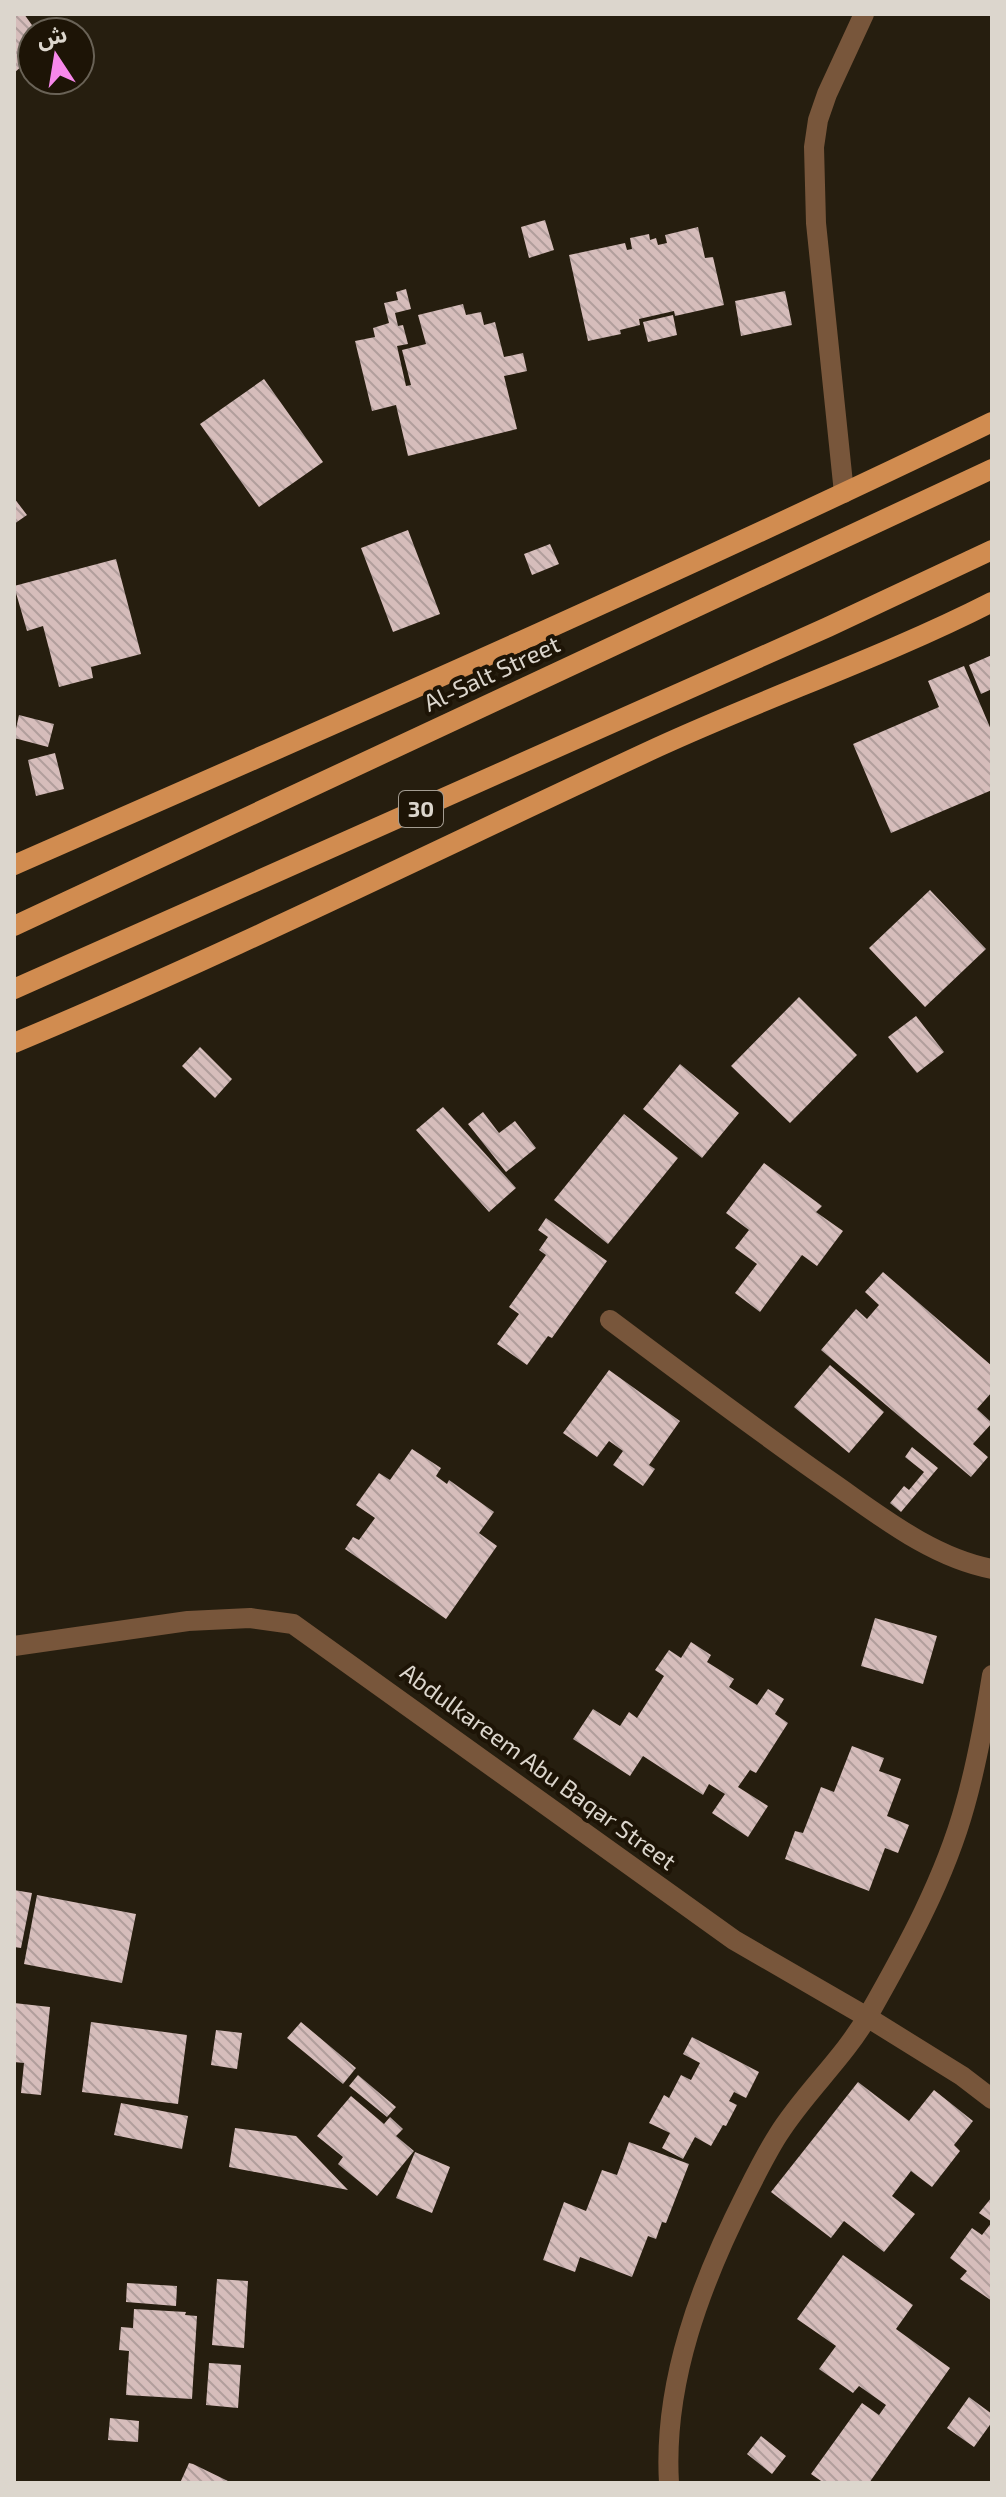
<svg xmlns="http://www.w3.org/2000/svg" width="1006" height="2497" font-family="'Exo 2','Noto Sans Arabic',sans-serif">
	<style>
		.building { fill: url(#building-back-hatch) }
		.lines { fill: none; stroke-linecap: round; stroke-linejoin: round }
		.minor { stroke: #78563b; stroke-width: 20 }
		.major { stroke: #d18c50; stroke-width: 20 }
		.labels { text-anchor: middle; stroke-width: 8; stroke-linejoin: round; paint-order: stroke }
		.shield { fill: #1d1406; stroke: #a39c91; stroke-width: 2 }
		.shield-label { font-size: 22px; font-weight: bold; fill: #dcd6cd }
		.street-label { font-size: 24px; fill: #dcd6cd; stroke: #1d1406 }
	</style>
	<defs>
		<pattern id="building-back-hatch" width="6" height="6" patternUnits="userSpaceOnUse" patternTransform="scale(2)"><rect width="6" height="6" fill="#d6bdbb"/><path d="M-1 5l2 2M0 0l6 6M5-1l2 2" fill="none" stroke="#b19e9c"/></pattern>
	</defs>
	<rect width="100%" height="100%" fill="#261e0f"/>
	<path class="building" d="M14,14H24L37,32H32V57L14,73Z
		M545,220L554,250L529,258L521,227Z
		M698,227L705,258L713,257L724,305L675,316L674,311L639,319L640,325L620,330L621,334L588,341L569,255L625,243L627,250L632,249L630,238L649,234L650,240L656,238L658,245L667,243L665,235Z
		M406,289L411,309L395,313L398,326L403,325L408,344L397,346L406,386L411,385L402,350L426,344L418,315L463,304L466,315L481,312L484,325L495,322L504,357L523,353L527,371L504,376L517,429L408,456L396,405L372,411L355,341L375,337L373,328L389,323L384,303L398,300L396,292Z
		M785,291L792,325L741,336L735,301Z
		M673,315L677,335L648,342L643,322Z
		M264,379L323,462L259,507L200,424Z
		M14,498L27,515L14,524Z
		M408,530L440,614L393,632L361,548Z
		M550,544L559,564L532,575L524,554Z
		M116,559L141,654L91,667L93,678L59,687L43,626L27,631L14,586Z
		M992,655V689L981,694L969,665Z
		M964,666L992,732V790L891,833L853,744L939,707L928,681Z
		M19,715L54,724L48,747L14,738Z
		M55,753L64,789L36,796L28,760Z
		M930,890L986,949L925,1007L869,948Z
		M799,997L857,1055L790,1123L731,1066Z
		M916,1016L944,1052L917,1073L888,1037Z
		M200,1047L232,1079L215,1098L182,1066Z
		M680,1064L739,1113L702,1158L643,1109Z
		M443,1107L516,1188L489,1212L416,1130Z
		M483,1112L499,1133L515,1121L536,1148L506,1172L468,1124Z
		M624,1114L678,1158L608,1244L554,1200Z
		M764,1163L822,1206L816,1212L843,1231L817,1266L802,1255L760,1312L735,1293L757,1264L735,1248L749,1230L726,1213Z
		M546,1218L607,1261L552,1338L548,1336L527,1365L497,1344L519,1314L509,1307L546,1255L539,1250L548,1237L538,1230Z
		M883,1272L992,1366V1392L977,1409L992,1423L973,1444L988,1457L971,1477L821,1350L856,1309L867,1319L879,1305L865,1292Z
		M830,1365L884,1412L849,1453L794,1407Z
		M609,1370L680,1421L649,1465L655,1469L643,1486L613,1465L623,1451L609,1441L597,1457L563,1433Z
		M912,1447L938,1468L901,1512L890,1503L904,1486L909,1490L924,1472L905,1457Z
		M412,1449L441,1468L436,1476L447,1484L449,1480L494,1512L479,1533L497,1546L446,1619L345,1549L353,1537L359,1540L375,1518L356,1505L379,1473L390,1480Z
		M875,1618L937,1636L923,1684L861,1666Z
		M691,1642L711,1655L707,1662L734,1679L729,1687L757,1705L768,1689L784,1699L775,1714L788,1723L756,1773L750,1770L738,1787L768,1806L748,1837L712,1813L725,1794L709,1784L703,1795L643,1756L630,1776L573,1739L593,1709L620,1726L629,1712L637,1718L664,1676L655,1670L669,1650L681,1658Z
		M852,1746L884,1758L879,1771L901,1779L887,1816L909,1825L898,1853L885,1848L869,1891L785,1859L795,1831L803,1833L821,1787L834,1792Z
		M14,1890L32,1893L21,1948L14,1947Z
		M37,1895L136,1914L122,1983L24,1964Z
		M14,2003L50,2007L41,2095L21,2093L24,2063L14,2062Z
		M91,2022L187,2035L178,2104L82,2092Z
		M301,2022L356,2068L343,2084L287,2038Z
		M216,2030L242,2033L237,2069L211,2065Z
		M692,2037L759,2072L746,2098L734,2092L729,2101L737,2105L726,2126L723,2125L711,2146L695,2137L683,2159L662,2148L670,2133L649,2123L664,2095L669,2098L681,2075L691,2080L700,2063L683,2054Z
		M358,2075L396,2107L387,2117L349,2086Z
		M858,2082L909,2121L934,2090L973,2121L954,2145L960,2151L932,2187L911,2171L892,2196L915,2214L884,2252L844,2221L831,2238L771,2192Z
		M351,2096L384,2124L390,2117L403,2129L396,2136L414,2151L377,2196L338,2164L343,2157L317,2136Z
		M121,2103L188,2116L182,2149L114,2135Z
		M235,2128L296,2136L348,2190L229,2167Z
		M629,2142L689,2164L666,2223L662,2222L656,2239L648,2236L632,2277L580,2257L575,2272L543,2260L564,2202L586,2211L602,2170L617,2175Z
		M415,2152L450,2167L432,2213L396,2198Z
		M992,2197V2301L960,2279L967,2271L950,2258L972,2228L982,2235L992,2222L979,2213Z
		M843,2255L913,2305L896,2329L950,2368L869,2483H824L811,2474L862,2403L879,2415L886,2405L859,2386L853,2393L819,2369L836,2346L797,2319Z
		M217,2279L248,2281L244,2348L212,2345Z
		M127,2283L177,2286L176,2306L126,2302Z
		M134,2309L186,2312L185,2315L197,2316L192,2399L126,2395L129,2351L119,2350L121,2327L133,2328Z
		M209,2363L241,2365L238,2408L206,2405Z
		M969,2397L992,2414V2422L974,2447L947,2428Z
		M110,2418L139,2421L138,2442L108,2440Z
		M761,2436L786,2456L772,2474L747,2454Z
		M189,2463L193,2464L232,2483H180Z"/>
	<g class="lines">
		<path class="minor" d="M844,493L816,223L814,147L818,120L827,94L864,14
			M610,1320C682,1374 754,1428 827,1479C878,1514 930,1557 992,1569
			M14,1646L188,1621L250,1618L293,1624L734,1940L867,2017L962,2076L992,2099
			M669,2483C663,2382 701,2283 746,2194C756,2174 766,2154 778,2135C804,2093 844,2058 869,2014C906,1949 945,1878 965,1805C977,1763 985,1718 992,1675"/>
		<path class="major" d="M14,865C342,721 670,578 992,422
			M14,926L992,469
			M14,989L828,627L992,550
			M14,1043C232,952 444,846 658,747C769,696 884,657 992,602"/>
	</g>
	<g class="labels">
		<rect class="shield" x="399" y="791" width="44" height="36" rx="6"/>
		<g class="shield-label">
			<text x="421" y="817">30</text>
		</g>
		<g class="street-label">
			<text transform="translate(492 674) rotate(-25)" y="8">Al-Salt Street</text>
			<text transform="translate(538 1767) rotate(36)" y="8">Abdulkareem Abu Baqar Street</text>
		</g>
	</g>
	<rect width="1006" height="2497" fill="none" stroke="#dcd6cd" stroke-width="32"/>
	<g transform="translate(56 56) rotate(348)"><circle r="38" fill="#1d1406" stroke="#696256" stroke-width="2"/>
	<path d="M0-6L14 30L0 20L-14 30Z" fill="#f788eb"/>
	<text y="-12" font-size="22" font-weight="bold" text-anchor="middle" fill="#dcd6cd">ش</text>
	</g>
</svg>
